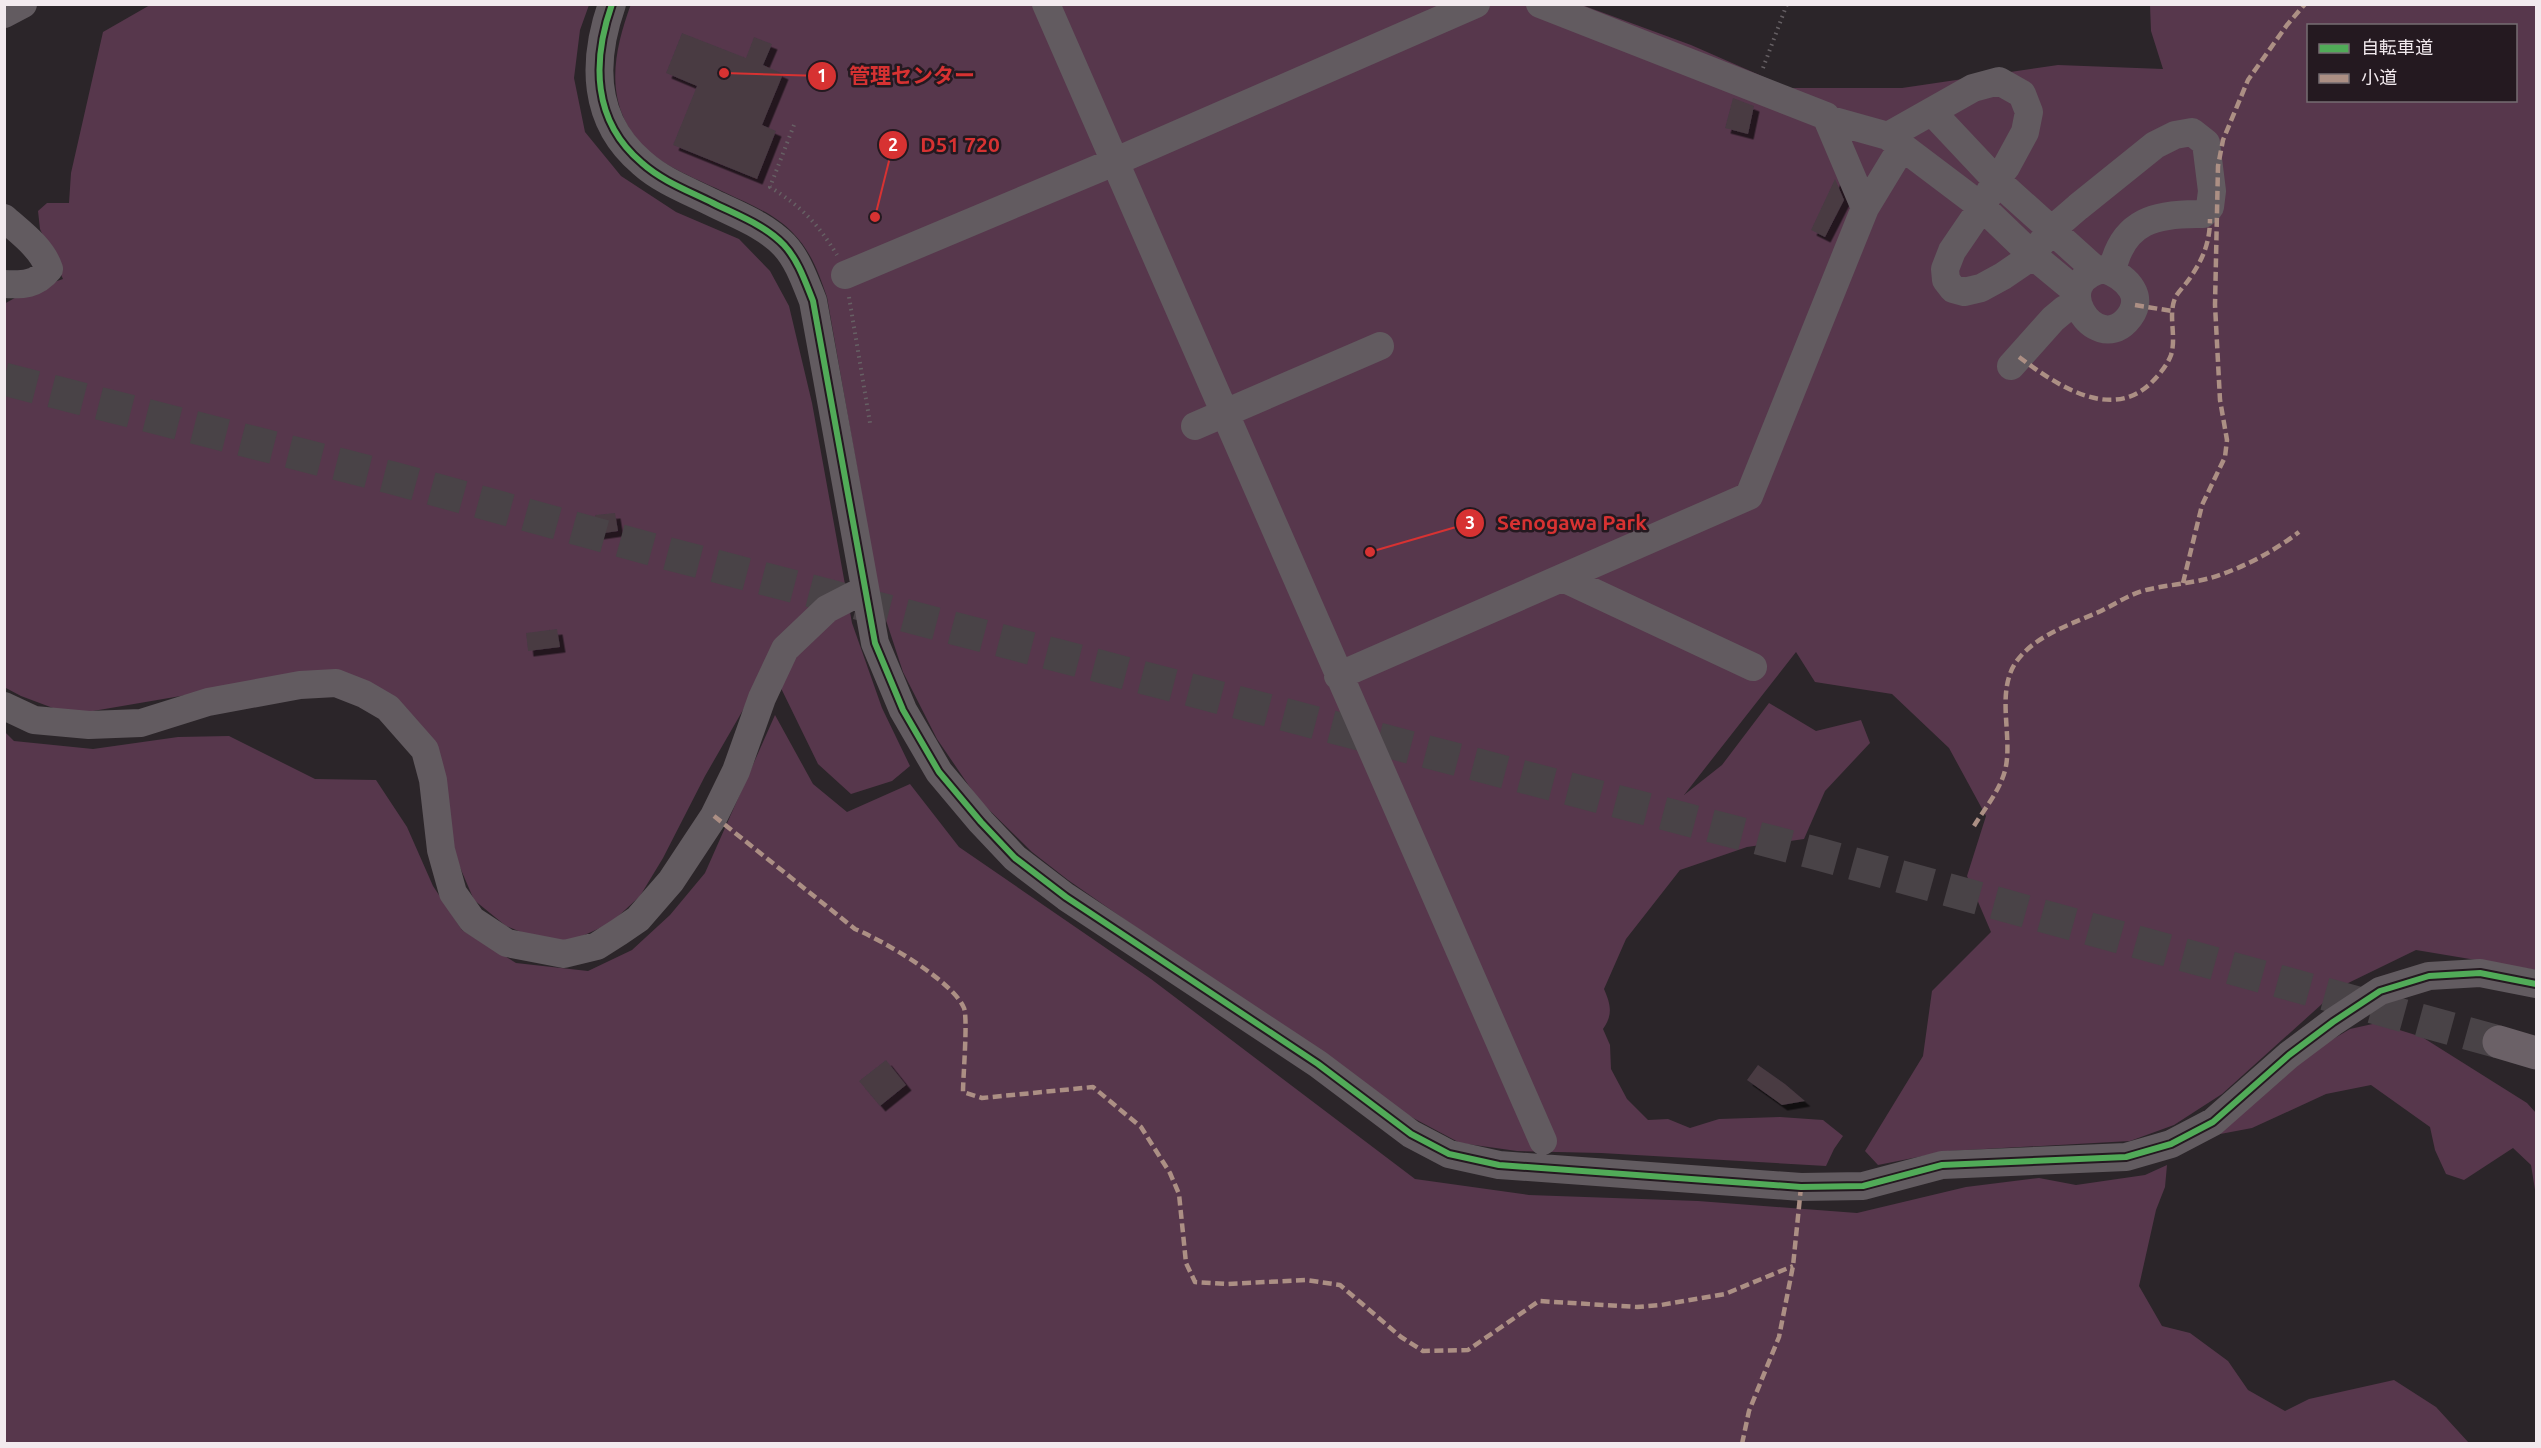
<svg xmlns="http://www.w3.org/2000/svg" width="2541" height="1448" font-family="Ubuntu,'Noto Sans JP',sans-serif">
	<style>
		.green { fill: #57374c; fill-rule: evenodd }
		.building { fill: #483a43; filter: url(#shadow) }
		.lines { fill: none; stroke-linecap: round; stroke-linejoin: round }
		.highway-tunnel { stroke: #494347; stroke-width: 33; stroke-dasharray: 33 16; stroke-linecap: butt }
		.path { stroke: #666064; stroke-width: 4; stroke-dasharray: 1.5 4.5; stroke-linecap: butt }
		.minor { stroke: #625b60; stroke-width: 28 }
		.highway { stroke: #6b6167; stroke-width: 33 }
		.quiet { stroke: #ac8f84; stroke-width: 4.5; stroke-dasharray: 9 4.5; stroke-linecap: butt }
		.cycleway-casing { stroke: #241920; stroke-width: 10 }
		.cycleway { stroke: #51ab58; stroke-width: 6 }
		.leader { fill: none; stroke: #d73232; stroke-width: 2 }
		.callout-dot { fill: #d73232; stroke: #241920; stroke-width: 2 }
		.mark-label { font-size: 18px; text-anchor: middle; font-weight: bold; fill: #fff }
		.callout-label { font-size: 21px; text-anchor: middle; font-weight: bold; fill: #d73232; stroke: #241920; stroke-width: 5; stroke-linejoin: round; paint-order: stroke }
	</style>
	<defs>
		<filter id="shadow"><feDropShadow dx="5.5" dy="5.5" stdDeviation="0" flood-color="#0009"/></filter>
	</defs>
	<rect width="100%" height="100%" fill="#2b2529"/>
	<path class="green" d="M631,4L1582,5L1691,45L1789,88H1902L2058,65L2163,69L2151,31L2150,5H2536V970L2416,950L2342,986L2222,1094L2174,1125L2130,1141L1948,1151L1878,1165L1865,1151L1923,1056L1932,991L1991,932L1967,876L1986,816L1949,748L1892,694L1815,682L1796,652L1684,795L1722,765L1769,703L1816,731L1861,720L1870,743L1825,791L1804,839L1747,847L1680,870L1626,939L1604,989C1611,1005 1613,1015 1603,1029L1610,1045L1611,1069L1627,1099L1648,1120L1668,1119L1690,1128L1719,1119L1780,1117L1823,1120L1843,1136L1834,1149L1826,1166L1601,1153L1517,1151L1460,1143L1400,1111L1068,880L1032,852L978,799L937,739L903,672L881,605L827,297C819,274 811,251 793,233C775,214 749,204 726,193C702,181 661,166 643,146C603,104 613,53 631,4ZM2308,26H2516V100H2308Z
		M150,5H589L580,30L574,78L585,132L621,176L676,212L739,239L770,271L789,306L812,403L852,623L882,708L910,766L892,781L851,794L818,764L778,682L766,670L705,776L663,858L640,896L611,923L578,938L548,943L506,926L474,900L450,844L399,701L245,685L93,711H61L21,696L4,687V304L27,291L63,279L40,229L38,211L47,203H69L71,173L103,32Z
		M775,715L813,784L847,812L910,784L959,847L1151,979L1415,1179L1529,1195L1698,1201L1857,1213L1966,1187L2039,1178L2076,1185L2145,1175L2167,1165L2165,1187L2156,1210L2139,1286L2162,1326L2190,1333L2228,1361L2248,1390L2285,1411L2309,1399L2394,1380L2436,1407L2469,1443H5L4,731L14,741L93,749L178,737L229,736L315,779L376,780L407,827L433,886L462,930L516,963L588,971L632,950L670,915L705,873Z
		M2377,1023L2422,1037L2527,1103L2536,1113V1196L2531,1165L2513,1148L2464,1180L2446,1174L2435,1150L2430,1127L2371,1085L2326,1094L2252,1128L2215,1135L2313,1051L2350,1029Z"/>
	<path class="building" d="M682,33L746,58L754,37L772,44L763,65L783,74L762,125L776,131L757,179L673,145L697,86L666,73Z
		M1733,98L1754,106L1748,134L1725,128Z
		M1835,179L1844,200L1825,237L1811,230Z
		M615,513L618,531L597,534L595,515Z
		M557,629L560,647L528,651L526,633Z
		M886,1060L906,1085L880,1106L859,1081Z
		M1758,1065L1785,1084L1805,1101L1782,1105L1747,1080Z"/>
	<g class="lines">
		<path class="highway-tunnel" d="M4,379L393,478L658,551L1815,853L2499,1042"/>
		<path class="path" d="M1763,68L1787,4
			M794,125L770,187C802,207 818,224 837,255
			M849,297L870,423"/>
		<path class="minor" d="M612,4C592,61 592,121 642,163C662,181 689,191 713,203C737,215 765,225 784,245C798,260 805,281 813,301L875,643L903,710L939,772L981,822L1015,858L1066,897L1318,1064L1411,1134L1449,1154L1499,1165L1801,1187L1863,1186L1942,1165L2126,1157L2171,1144L2213,1122L2289,1055L2333,1022L2380,991L2429,976L2480,973L2536,984
			M1046,4L1543,1141
			M4,14L23,4
			M1932,112L1996,180L2097,271
			M1827,119L1888,136L1973,88L1999,81L2022,94L2029,112L2025,132L2006,167L1996,180L1982,207L1952,251L1945,269L1946,280L1953,289L1964,292L1981,288L2003,276L2025,261L2056,226L2078,207L2155,145L2175,135L2192,132L2206,143L2212,191L2210,207L2203,214C2157,213 2122,220 2112,272
			M1888,136L1982,207L2031,254L2077,292
			M1865,208L1902,147
			M4,218C21,233 42,248 49,269C36,285 23,285 4,284
			M2104,269C2127,277 2148,298 2126,321C2095,354 2046,281 2104,269Z
			M845,275L1114,162L1476,4
			M2011,366L2053,319L2065,309L2079,307
			M1195,426L1380,346
			M1563,578L1753,667
			M1338,676L1749,496L1865,208L1826,116L1540,4
			M4,706L34,720L89,725L141,723L208,702L300,685L336,683L364,694L388,708L425,750L433,780L441,850L453,893L472,920L507,943L564,954L597,946L619,932L638,919L671,881L714,816L736,771L762,698L785,649L827,609L864,590"/>
		<path class="highway" d="M2499,1042L2536,1053"/>
		<path class="quiet" d="M2135,305L2172,311
			M2019,357C2054,383 2109,422 2150,384C2158,376 2167,366 2171,355C2177,336 2167,314 2176,296C2180,290 2186,284 2190,278C2203,259 2210,242 2210,219
			M2183,583L2202,505L2225,457L2227,440L2220,400L2215,305L2218,166L2223,140L2248,80L2287,25L2305,4
			M714,816L855,929C882,940 953,981 964,1008C968,1019 963,1077 963,1092L982,1098L1093,1087L1141,1127L1170,1173L1179,1194L1186,1263L1195,1282L1227,1284L1306,1280L1340,1285L1401,1337L1423,1351L1468,1350L1539,1301L1637,1307L1661,1305L1725,1294L1793,1266
			M1974,826C1985,808 2002,788 2006,766C2012,733 1996,692 2016,662C2035,635 2072,624 2101,611C2115,604 2127,596 2142,591C2164,585 2188,584 2210,578C2241,569 2273,552 2299,532
			M1742,1444L1749,1411L1779,1337L1793,1266L1801,1187"/>
		<defs>
			<path id="cycleway" d="M612,4C592,61 592,121 642,163C662,181 689,191 713,203C737,215 765,225 784,245C798,260 805,281 813,301L875,643L903,710L939,772L981,822L1015,858L1066,897L1318,1064L1411,1134L1449,1154L1499,1165L1801,1187L1863,1186L1942,1165L2126,1157L2171,1144L2213,1122L2289,1055L2333,1022L2380,991L2429,976L2480,973L2536,984"/>
		</defs>
		<use href="#cycleway" class="cycleway-casing"/>
		<use href="#cycleway" class="cycleway"/>
	</g>
	<path class="leader" d="M724 73L822 76M875 217L893 145M1370 552L1470 523"/>
	<g class="callout-dot">
		<circle cx="724" cy="73" r="6"/>
		<circle cx="875" cy="217" r="6"/>
		<circle cx="1370" cy="552" r="6"/>
		<circle cx="822" cy="76" r="15"/>
		<circle cx="893" cy="145" r="15"/>
		<circle cx="1470" cy="523" r="15"/>
	</g>
	<g class="mark-label">
		<text x="822" y="82">1</text>
		<text x="893" y="151">2</text>
		<text x="1470" y="529">3</text>
	</g>
	<g class="callout-label">
		<text x="912" y="83">管理センター</text>
		<text x="960" y="152">D51 720</text>
		<text x="1572" y="530">Senogawa Park</text>
	</g>
	<rect width="2541" height="1448" fill="none" stroke="#f2eaee" stroke-width="12"/>
	<rect x="2307" y="24" width="210" height="78" fill="#241920" stroke="#766d72" stroke-width="1.5"/>
	<rect x="2319" y="44" width="30" height="9" fill="#51ab58" stroke="#766d72" stroke-width="1.5"/>
	<text x="2361" y="54" font-size="18" fill="#f2eaee">自転車道</text>
	<rect x="2319" y="74" width="30" height="9" fill="#ac8f84" stroke="#766d72" stroke-width="1.5"/>
	<text x="2361" y="84" font-size="18" fill="#f2eaee">小道</text>
</svg>
